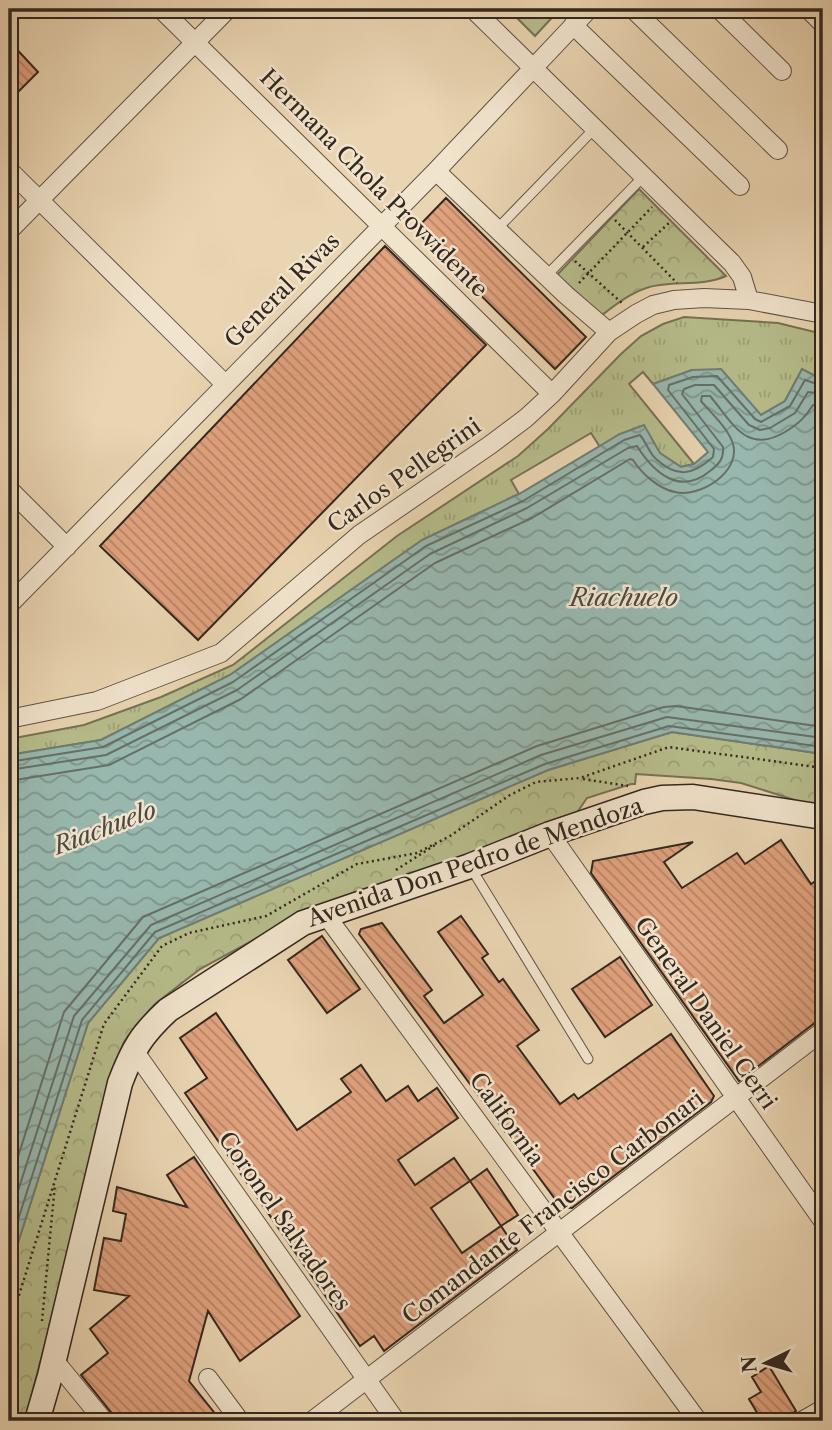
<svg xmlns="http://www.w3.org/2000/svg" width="832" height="1430" font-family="'Libre Caslon Text',serif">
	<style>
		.grass { fill: url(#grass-tufts); stroke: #757256; stroke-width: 2 }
		.forest { fill: url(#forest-crowns); stroke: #757256; stroke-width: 2 }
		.garden { fill: #b7bd8c; stroke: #757256; stroke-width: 2 }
		.water { fill: url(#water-waves); stroke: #707e75; stroke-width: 2 }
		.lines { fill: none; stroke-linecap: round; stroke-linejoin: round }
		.shore { stroke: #667067; stroke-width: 2 }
		.building { fill: url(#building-back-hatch); stroke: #33271f; stroke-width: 2 }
		.service-casing { stroke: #615244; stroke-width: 11 }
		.minor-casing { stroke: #615244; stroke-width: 20 }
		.secondary-casing { stroke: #33271f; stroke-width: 27 }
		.path { stroke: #33271f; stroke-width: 2.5; stroke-dasharray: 2 3.5; stroke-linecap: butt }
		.service { stroke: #f1e4cd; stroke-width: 9 }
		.minor { stroke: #f1e4cd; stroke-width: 18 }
		.secondary { stroke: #f1e4cd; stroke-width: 24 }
		.labels { text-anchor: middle; stroke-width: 5; stroke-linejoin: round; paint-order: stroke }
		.street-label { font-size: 23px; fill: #33271f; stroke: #f1e4cd }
		.water-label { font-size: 24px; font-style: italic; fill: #4c4b43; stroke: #f1e4cd }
	</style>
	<defs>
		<pattern id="grass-tufts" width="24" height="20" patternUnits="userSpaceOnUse" patternTransform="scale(1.75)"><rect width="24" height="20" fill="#b7bd8c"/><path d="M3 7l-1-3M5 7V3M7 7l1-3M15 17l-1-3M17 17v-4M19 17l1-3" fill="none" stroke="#9ea278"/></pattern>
		<pattern id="forest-crowns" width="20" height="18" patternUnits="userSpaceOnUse" patternTransform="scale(1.75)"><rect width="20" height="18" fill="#b7bd8c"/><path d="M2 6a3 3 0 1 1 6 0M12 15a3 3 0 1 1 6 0" fill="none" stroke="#9ea278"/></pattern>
		<pattern id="water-waves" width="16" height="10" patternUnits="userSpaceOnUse" patternTransform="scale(1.75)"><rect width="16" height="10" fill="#98b8af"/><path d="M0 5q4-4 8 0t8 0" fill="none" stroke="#7d968e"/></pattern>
		<pattern id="building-back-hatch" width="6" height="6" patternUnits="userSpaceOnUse" patternTransform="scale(1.75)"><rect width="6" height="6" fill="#e1a27e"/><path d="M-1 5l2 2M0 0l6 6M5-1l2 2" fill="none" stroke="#b78467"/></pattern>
	</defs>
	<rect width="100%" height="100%" fill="#ead5b2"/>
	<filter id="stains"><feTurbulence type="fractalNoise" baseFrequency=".00286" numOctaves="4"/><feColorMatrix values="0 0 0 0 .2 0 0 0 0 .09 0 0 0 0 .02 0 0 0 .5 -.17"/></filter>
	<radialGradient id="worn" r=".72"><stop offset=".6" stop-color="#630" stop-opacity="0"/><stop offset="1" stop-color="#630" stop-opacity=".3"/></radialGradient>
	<path class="grass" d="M684,317L778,323L823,334V380L802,369L785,401L761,415L692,370L653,384L643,372L629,384L694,464L681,467L660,453L620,434L600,447L591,433L511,480L519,494L422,540L230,675L101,740L9,755V739L84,725L161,697L233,665L397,536L518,456L548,429L621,354L641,336L663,324Z"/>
	<path class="forest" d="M639,189L726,276C706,285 683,282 660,285C638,287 619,302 602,315L557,275Z
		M672,732L823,754V809L741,783L711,779L636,774L635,784H631L587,798L576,814L296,917L200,969L155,1004L135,1026L124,1042L111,1072L44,1348L25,1419L9,1421V1271L88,1023L159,938L548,770Z"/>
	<path class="garden" d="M508,9H560L535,36Z"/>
	<path class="water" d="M721,369L761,415L785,401L802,369L823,380V754L672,732L548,770L159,938L88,1023L9,1271V755L101,740L230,675L422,540L519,494L620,434L644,425L660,453L681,467L694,464L708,452L653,384L692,370Z"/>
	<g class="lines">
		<path class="shore" d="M9,762L103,747L233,682L426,546L523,501L624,440L640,435C646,442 649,452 655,458C677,479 693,475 713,457L714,449L668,390L669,385L693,377L717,376L755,419L761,422L790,406L805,380L823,386
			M9,770L106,755L237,690L430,554L527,508L628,448L637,446C654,473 680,496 710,471C719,464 724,459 723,447L682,394L684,389L695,385H714L749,425L760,430L770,428L795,413L808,392L823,394
			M9,781L109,765L241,699L435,563L532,518L630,459L633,460C642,474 659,489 675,492C700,498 741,472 733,444C728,428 711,413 701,401L702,396H710C733,423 746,455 785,432C798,424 805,418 813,405H823
			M9,1185L64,1012L143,917L537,746L664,707L676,706L823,727
			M9,1219L74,1016L151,925L541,755L667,717L823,738
			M9,1248L82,1020L155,932L545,764L669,726L823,747"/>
	</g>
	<path class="building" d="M9,41L38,72L9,101Z
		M446,198L586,337L555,369L415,230Z
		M385,246L486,345L198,640L100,546Z
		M781,840L811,884L823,876V1020L816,1022L739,1081L591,873L593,861L693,842L664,862L682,888L737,853L745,864Z
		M461,916L488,954L482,958L499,982L503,979L539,1030L517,1046L560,1104L574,1094L578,1099L671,1034L714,1096L711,1102L572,1208L561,1207L359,934L361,929L382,923L432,990L424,996L444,1023L483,995L438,932Z
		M322,936L360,989L327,1013L288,960Z
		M620,957L652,1005L605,1037L572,989Z
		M216,1013L297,1130L351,1092L341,1079L361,1065L386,1101L408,1086L418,1101L437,1088L458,1118L398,1160L415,1185L454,1158L470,1181L431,1208L462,1253L501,1226L517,1250L384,1351L374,1336L360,1346L185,1093L207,1078L180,1038Z
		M194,1157L300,1316L240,1361L208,1311L189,1381L221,1421H118L81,1375L108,1353L90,1329L129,1296L94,1290L104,1238L121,1241L126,1214L113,1211L117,1187L187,1207L167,1175Z
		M487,1169L518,1215L501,1226L470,1181Z
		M769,1366L796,1411L780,1421H762L749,1399L761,1392L752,1377Z"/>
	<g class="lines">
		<defs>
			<path id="service" d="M497,229L595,128
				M547,275L644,176
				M471,868L588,1059"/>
			<path id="minor" d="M161,9L552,394
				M473,9L732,263L742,277L749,300
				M633,9L778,150
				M719,9L782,71
				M808,9L823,24
				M573,25L740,186
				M9,170L225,384
				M436,171L566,295L609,332
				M9,231L228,9
				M9,489L67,547
				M9,605L436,171L589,9
				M9,719L97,701L221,653L359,535L490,445L526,418L552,394L609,332L636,314L653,305L674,300L704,298L749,300L823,314
				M550,834L823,1221
				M325,914L698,1421
				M133,1049L396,1421
				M54,1360L104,1421
				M208,1378L240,1421
				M312,1421L823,1031
				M802,1421L823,1409"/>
			<path id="secondary" d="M37,1421L50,1376L120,1083C133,1049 141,1035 168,1010L303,923L470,866L550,834L644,802L662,798L693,797L823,817"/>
		</defs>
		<use href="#service" class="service-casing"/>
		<use href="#minor" class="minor-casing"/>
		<use href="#secondary" class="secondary-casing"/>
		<path class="path" d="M615,220L677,283
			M643,247L669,223
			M575,261L622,303
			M579,283L652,207
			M583,779L628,786
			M396,870L435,845
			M42,1321L55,1184
			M9,1327L104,1024L162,946L189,933L266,916L357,864L417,853L450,836L510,795L536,782L580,778L669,747L823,768"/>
		<use href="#service" class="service"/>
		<use href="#minor" class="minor"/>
		<use href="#secondary" class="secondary"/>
	</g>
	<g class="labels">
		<g class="street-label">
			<text transform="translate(374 183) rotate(45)" y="8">Hermana Chola Provvidente</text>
			<text transform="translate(282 290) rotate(-45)" y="8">General Rivas</text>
			<text transform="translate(404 475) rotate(-35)" y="8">Carlos Pellegrini</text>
			<text transform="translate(475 862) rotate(-19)" y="8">Avenida Don Pedro de Mendoza</text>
			<text transform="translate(706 1013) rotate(55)" y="8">General Daniel Cerri</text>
			<text transform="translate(507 1119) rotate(54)" y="8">California</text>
			<text transform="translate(553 1207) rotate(-37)" y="8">Comandante Francisco Carbonari</text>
			<text transform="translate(285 1221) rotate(55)" y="8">Coronel Salvadores</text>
		</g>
		<g class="water-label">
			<text x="624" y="606">Riachuelo</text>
			<text transform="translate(105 828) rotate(-21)" y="8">Riachuelo</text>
		</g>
	</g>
	<rect width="832" height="1430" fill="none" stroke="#ead5b2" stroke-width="35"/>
	<rect x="10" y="10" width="811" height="1409" fill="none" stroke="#33271f" stroke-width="3.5"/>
	<rect x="18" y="18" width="797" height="1395" fill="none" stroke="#33271f" stroke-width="2"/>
	<g transform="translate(766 1363) rotate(265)" stroke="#f1e4cd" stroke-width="5" paint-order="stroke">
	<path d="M0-5L12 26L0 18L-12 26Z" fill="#33271f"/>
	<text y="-10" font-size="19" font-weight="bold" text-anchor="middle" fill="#33271f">N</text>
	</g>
	<rect width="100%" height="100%" filter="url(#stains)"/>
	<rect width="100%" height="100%" fill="url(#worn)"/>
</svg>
